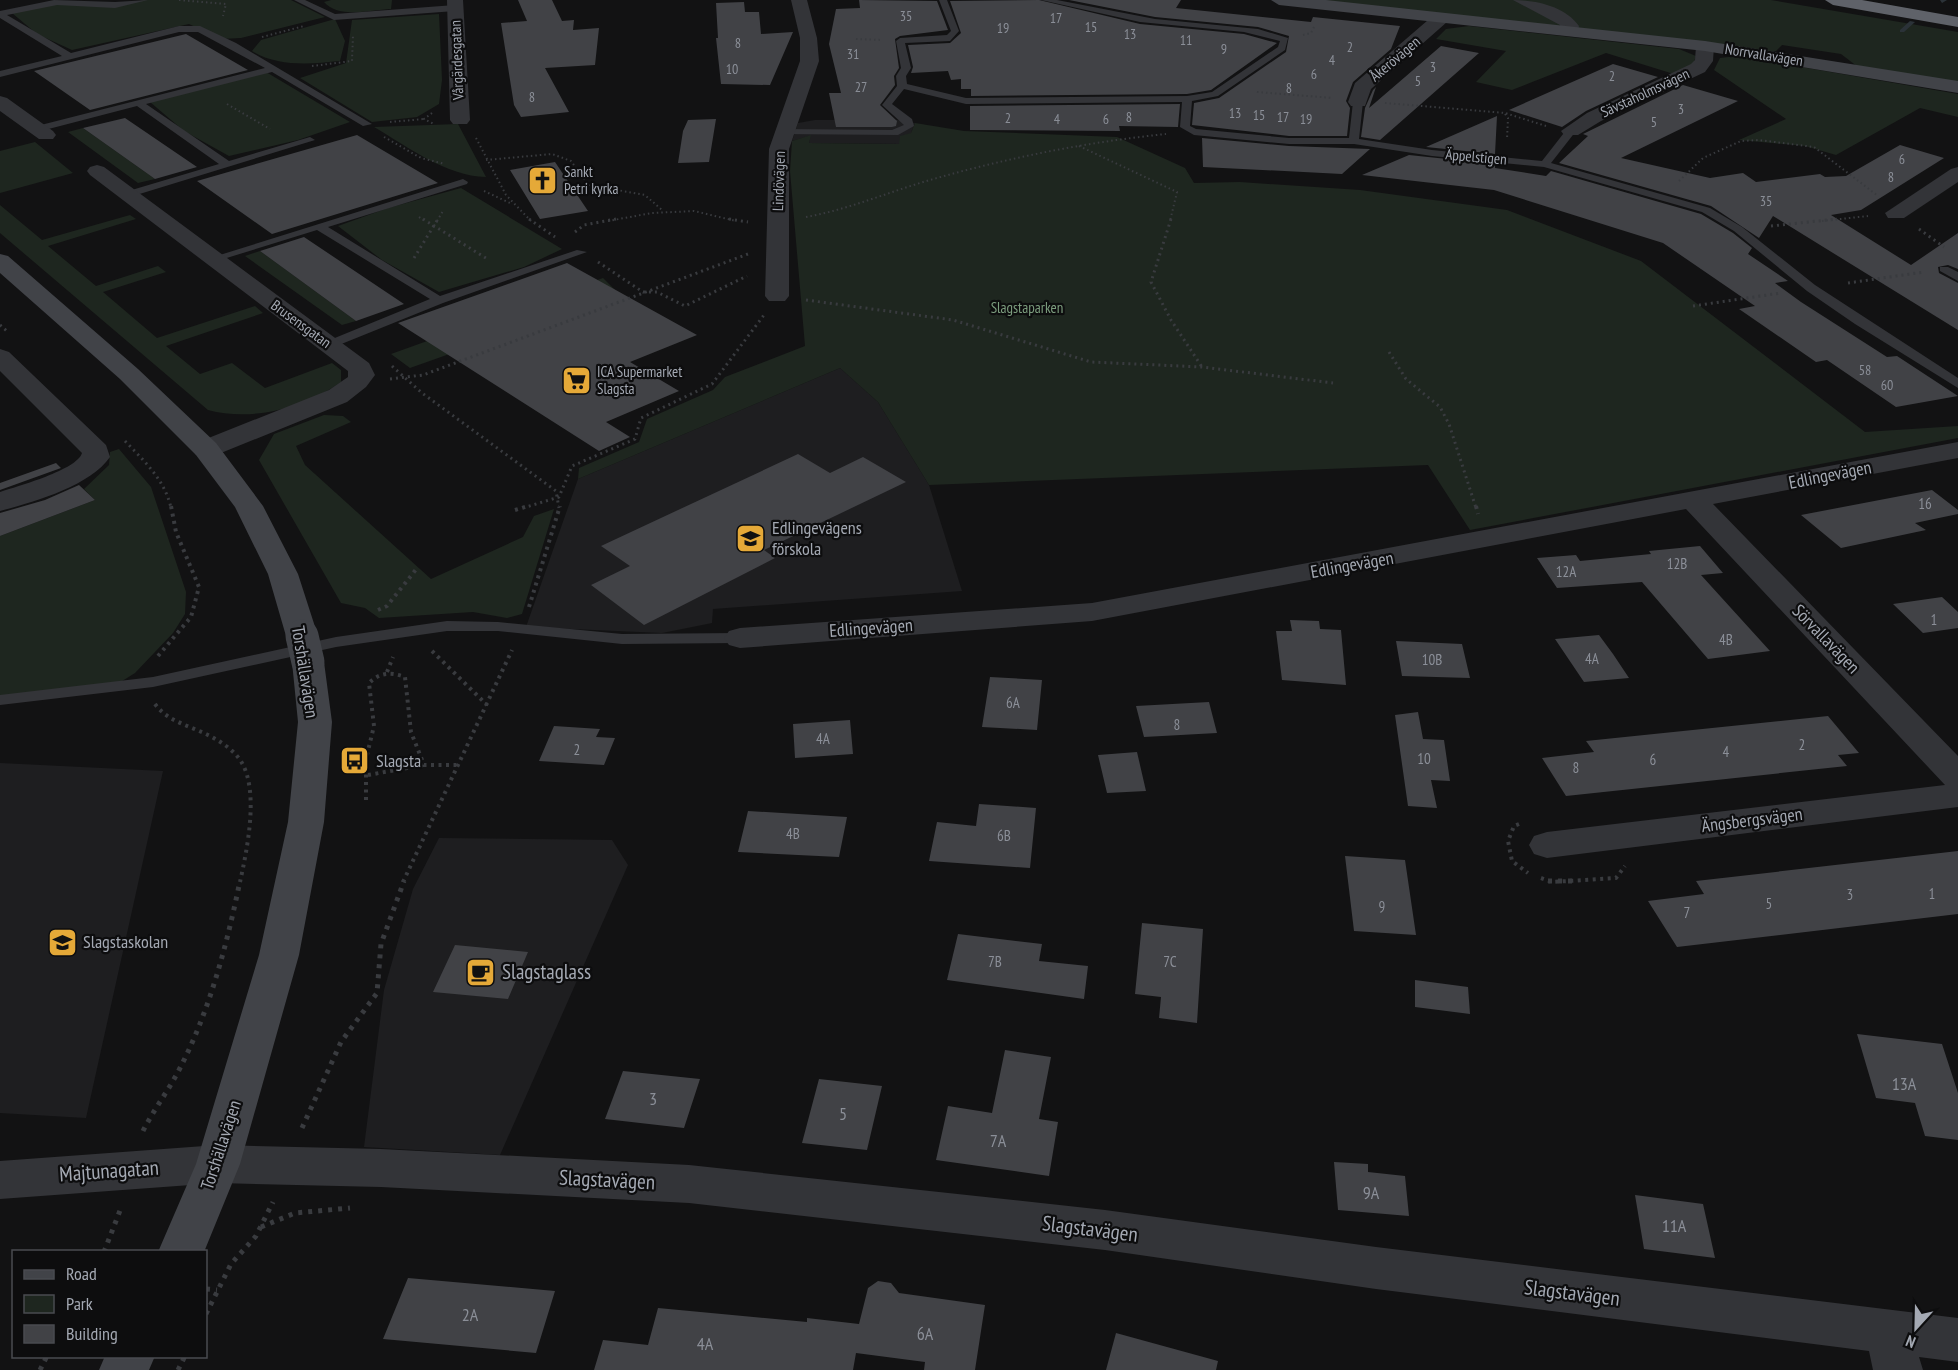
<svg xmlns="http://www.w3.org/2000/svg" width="1958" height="1370" font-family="'PT Sans Narrow',sans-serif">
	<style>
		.built { fill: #1e1e20 }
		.green { fill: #1e261f }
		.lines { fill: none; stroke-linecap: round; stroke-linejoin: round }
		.stream { fill: #2b3238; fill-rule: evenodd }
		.building { fill: #414246 }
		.path-far3 { stroke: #393b3f; stroke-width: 2; stroke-dasharray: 1.5 3; stroke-linecap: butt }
		.path-far2 { stroke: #393b3f; stroke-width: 3; stroke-dasharray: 2 4; stroke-linecap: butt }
		.path-far1 { stroke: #393b3f; stroke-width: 4; stroke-dasharray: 3 4.5; stroke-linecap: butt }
		.path { stroke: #393b3f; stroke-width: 5; stroke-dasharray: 4 6; stroke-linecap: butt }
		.lane { fill: #333438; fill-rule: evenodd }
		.street { fill: #333438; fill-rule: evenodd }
		.secondary { fill: #414348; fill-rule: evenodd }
		.highway { fill: #5f6269; fill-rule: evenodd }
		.secondary-bridge { stroke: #414348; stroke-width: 33 }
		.labels { text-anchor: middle; stroke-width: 4.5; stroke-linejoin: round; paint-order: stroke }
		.far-number-label { font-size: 14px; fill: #8b8f98 }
		.far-street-label { font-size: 15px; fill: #a4a9b3; stroke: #0d0d0e }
		.far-poi-label { font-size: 15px; fill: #a4a9b3; stroke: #0d0d0e; text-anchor: start }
		.far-park-label { font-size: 15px; fill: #7c9d7e; stroke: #0d0d0e }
		.number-label { font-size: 15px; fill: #8b8f98 }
		.street-label { font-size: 18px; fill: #a4a9b3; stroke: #0d0d0e }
		.poi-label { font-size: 18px; fill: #a4a9b3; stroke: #0d0d0e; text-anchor: start }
		.near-number-label { font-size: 18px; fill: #8b8f98 }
		.near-poi-label { font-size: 21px; fill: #a4a9b3; stroke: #0d0d0e; text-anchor: start }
		.near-street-label { font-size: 21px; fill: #a4a9b3; stroke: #0d0d0e }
	</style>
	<rect width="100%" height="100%" fill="#121213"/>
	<path class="built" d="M815,120H897L915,123L911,133L899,144L809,143L810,136L792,141L798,123Z
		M840,368L878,402L929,485L962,591L713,609L712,623L662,633L526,627L578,479Z
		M0,763L163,771L86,1118L0,1113Z
		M439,838L612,840L628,865L500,1155L364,1147L384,990L413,889Z"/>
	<path class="green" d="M144,0H291L325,17L241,38L221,39L189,24L72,50L37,34L12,13L56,3L114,6Z
		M331,0H392L391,9C370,10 339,19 324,2Z
		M1303,0H1771L1958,32V83L1858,67L1841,54L1782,45L1776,51L1770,52Z
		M439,14L442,80L439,104L417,117L372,122L300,78L346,63L352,20Z
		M335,19L345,41L340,61C310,64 278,67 252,51L261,40Z
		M1469,26L1679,49L1696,56L1692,68L1677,75L1606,53L1512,90L1476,82L1506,51L1436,39L1446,29Z
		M1738,56L1958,94V117L1920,108L1836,155L1805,146L1739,140L1786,119L1714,70L1720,58Z
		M266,72L350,122L298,140L229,156L184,131L150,102Z
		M915,123L964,131L1117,137L1185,168L1194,183L1240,182L1360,190L1507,210L1641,261L1865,432L1958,426V438L1470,530L1428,465L929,485L878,402L840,368L578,479L579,468L639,442L647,419L713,390L725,377L805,346L790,171L792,141L811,135L809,143L899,144L900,136L911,133Z
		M458,124L486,177C446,176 408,147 374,127Z
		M83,128L155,179L138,183L68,132Z
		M35,142L73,173L0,193V151Z
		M461,188L562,249L524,267L439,292L382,260L338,226L388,208Z
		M0,205L42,240L130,215L136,219L48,246L96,286L158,266L166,272L103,292L157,338L255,306L263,313L166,346L200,374L232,363L265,388L332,363L341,370V382C304,408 252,422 208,410L0,233Z
		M260,251L356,321L342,325L245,256Z
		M603,278L619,294L410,368L391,354Z
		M324,415L343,416L351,422L296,446L305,465L431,579L523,537L534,516L554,509L522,614L507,618L473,612L379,618L365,608L341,603L259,460L274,434Z
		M119,449L151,487L186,592L185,614L173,633L135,673L119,683L0,697V536L95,500L84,489L109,465L110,452Z"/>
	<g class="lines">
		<path class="stream" d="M1940,0H1947L1942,3Z
			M1910,21L1915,22L1904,32H1900V30Z"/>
	</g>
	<path class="building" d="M518,0H552L562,21L574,20L573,30L599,28L595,65L545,68L569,112L521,117L514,105L501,23L527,21Z
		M859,0L937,1L948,30L900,36L895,39L899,68L894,76L895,85L880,105L897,121L896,126L892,127H836L829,93H841L829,44L836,9L860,8Z
		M1039,0L1140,24L1244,34L1277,43L1211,90L1187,94L971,96V89H961V79L951,80L948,71L911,73L913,67L908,45L950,43L961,33L950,1Z
		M1069,0H1181L1176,8L1311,22L1313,17L1400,26L1391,49L1353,82L1346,101L1350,108L1347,136H1289L1192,125L1194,103L1219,98L1286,52L1289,36L1258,27L1155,17Z
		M744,2L745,12H759L761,34L793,32L770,85L721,84L716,38H718L716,3Z
		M186,34L248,70L90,110L34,71Z
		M1441,46L1479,53L1380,140L1361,137L1365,108L1373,90L1376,87L1369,108Z
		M1613,64L1658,77L1586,111L1562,127L1509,110Z
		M1683,85L1738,101L1621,158L1710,178L1743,173L1756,182L1820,174L1825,177L1846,176L1900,145L1944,158L1861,210L1831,215L1911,265L1958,233V269L1948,265L1938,267L1939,273L1958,283V330L1773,216L1759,238L1711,206L1559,163L1588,136L1583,134Z
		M1180,104L1178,127L1119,126L1120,131L970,130V106Z
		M1497,116L1495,154L1426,147Z
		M125,118L197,167L155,179L83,128Z
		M716,119L709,162L678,163L683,131L688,120Z
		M357,135L438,183L272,234L197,181Z
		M1202,138L1289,146L1370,149L1342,174L1203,167Z
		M1409,155L1495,164V168L1546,176L1551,171L1701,214L1733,233L1752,248L1748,254L1788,281L1775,283L1801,302L1887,357L1897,356L1958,396L1896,407L1827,360L1816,362L1739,309L1755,306L1663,243L1494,190L1362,175Z
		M555,162L588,211L540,219L510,170Z
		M304,237L404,304L356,321L260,251Z
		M567,263L697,335L630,362L679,391L606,422L630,437L599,451L398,323Z
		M798,454L830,473L863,457L906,482L764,550L775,558L644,625L591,585L630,566L601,546Z
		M56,463L61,468L0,490V483Z
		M79,485L95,500L0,536V513L45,500Z
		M1932,490L1958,510V514L1915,523L1926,530L1841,548L1801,515Z
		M1700,546L1723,573L1701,575L1770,651L1708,659L1642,582L1557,588L1537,558L1576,555L1580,561L1651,554L1649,551Z
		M1942,597L1958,612V628L1923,633L1893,604Z
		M1290,620L1319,621L1320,629L1341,630L1346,685L1282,680L1276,631H1292Z
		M1599,635L1613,654L1629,678L1584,682L1555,639Z
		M1396,641L1462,644L1470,678L1402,676Z
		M990,677L1042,680L1037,730L982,727Z
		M1209,702L1217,733L1144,737L1136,706Z
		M1418,712L1423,739L1444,740L1450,781L1431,780L1437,808L1408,806L1395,715Z
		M1828,716L1859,753L1838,755L1847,766L1566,796L1542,758L1594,752L1586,741Z
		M850,720L853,754L795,758L793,724Z
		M554,726L600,729L596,737L615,738L604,765L539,761Z
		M1137,752L1146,791L1107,793L1098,755Z
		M979,804L1036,808L1030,868L929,861L937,822L976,826Z
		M748,811L847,817L839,857L738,852Z
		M1958,851V914L1677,947L1648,901L1704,894L1696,881Z
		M1345,856L1405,860L1416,935L1354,931Z
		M1142,923L1203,929L1197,1023L1159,1018L1161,997L1135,994Z
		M958,934L1042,944L1039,961L1088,966L1084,999L947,980Z
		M455,945L528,952L508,999L433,992Z
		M1415,980L1468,987L1470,1014L1415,1007Z
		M1857,1034L1942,1044L1958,1093V1140L1925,1136L1915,1103L1876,1098Z
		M1005,1050L1051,1057L1039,1119L1058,1122L1049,1176L936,1160L948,1106L992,1113Z
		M623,1071L700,1079L684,1128L605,1119Z
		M819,1079L882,1086L867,1150L802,1143Z
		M1334,1162L1368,1164V1172L1405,1176L1409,1216L1338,1210Z
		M1635,1195L1703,1204L1715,1258L1644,1249Z
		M408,1278L555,1291L536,1353L383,1339Z
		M878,1281L891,1283L899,1293L985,1305L975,1370H924L925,1362L856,1353L853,1370H594L603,1340L648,1345L658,1308L807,1322V1318L859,1324L868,1288Z
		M1116,1333L1218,1361L1216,1370H1106Z"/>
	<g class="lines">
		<path class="path-far3" d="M179,0L226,4L223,16
			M1303,35L1311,33L1314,27
			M262,37L304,26
			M856,39L882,40
			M312,66L352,61L353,35
			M1257,92L1333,98
			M1385,103L1505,113L1546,126
			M227,104L270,129
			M432,113L424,119L434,124
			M1505,114L1508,118L1507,139
			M390,122L424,119
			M384,137L421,158L445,164
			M476,138L506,195L531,221
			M1079,146L1177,192L1170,221
			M486,160L552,154L571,161L589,185L645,195L663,211
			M1679,181L1703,158L1741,141L1759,140L1814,147L1878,196
			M484,191L510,203
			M419,217L425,221
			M806,217C851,209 893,190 937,178C1012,157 1088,142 1166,134
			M437,221L443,211
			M608,221L652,213L694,211L736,221
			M1822,221L1868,216"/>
		<path class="path-far2" d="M423,219L489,260
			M529,219L555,237
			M729,219L748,222
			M1171,219L1151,282L1171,320L1202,367
			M1771,226L1837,219
			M1919,229L1944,247
			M575,232L584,225L616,219
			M414,258L438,219
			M598,262L643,292H657L685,306L747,276
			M1848,283L1924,272
			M806,300L953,320L1091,362L1202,367L1333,383
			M1693,306L1781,293
			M0,325L8,332
			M1389,352L1406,379L1440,407L1449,424L1476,508
			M392,366L422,393L556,491L559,508
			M390,379L423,375L748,254
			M125,441C144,461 165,480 171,508
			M523,508L559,497L572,466L635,439L641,418L712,384L764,315"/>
		<path class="path-far1" d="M1476,506L1478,514
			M515,510L528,506
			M529,607L560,506
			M378,610L387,606L418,567
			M432,651L487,705
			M158,656L191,617L199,587L176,532L171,506
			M387,672L393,657
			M155,704C168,722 191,726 210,736C223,743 235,751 242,763C259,793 247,850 240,882
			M368,775L424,765
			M366,800V759L374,726L369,683C380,672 391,672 405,677L411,732L424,765H456
			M1519,824L1514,826L1508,841L1512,861L1528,873
			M1541,878L1552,882L1616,878L1625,866
			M403,882L512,650"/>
		<path class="path" d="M1548,881H1573
			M302,1128L341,1042L377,993L381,944L404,881
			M143,1131C154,1109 169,1090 180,1068C210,1010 227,944 240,881
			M261,1227L295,1213L350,1208
			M104,1252L121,1208
			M206,1289L217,1290
			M206,1314L231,1264L256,1236L273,1202
			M40,1370L47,1356
			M178,1370L185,1356"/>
		<path class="lane" d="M54,0L115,2L148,0L115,8L57,5L7,15L71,53L179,26H200L236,43L372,124L363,126L272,72L146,104L229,161L310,137L315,140L133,196H125V192L219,164L137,106L37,132L33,131V127L265,68L198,32H179L0,77V71L62,56L0,18V11Z
			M294,0H305L335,14L455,5L459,8L455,11L334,20Z
			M939,0H947L959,31L950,41L905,43L911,68L906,76L907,84L966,98L1187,96L1212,92L1278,47L1280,41L1244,32L1140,22L1041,0H1057L1155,19L1258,29L1288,38L1285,50L1218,96L1192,101L1190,126L1196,129L1289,138H1349L1353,102L1358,99L1363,102L1359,139L1432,150L1542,161L1567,129H1575L1576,131L1551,163L1710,208L1742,227L1815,285L1958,378V388L1855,324L1807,291L1734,231L1702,212L1544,167L1432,156L1354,144H1289L1194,135L1180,127L1182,102L966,104L904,89L892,104L912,119L914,126L898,135L779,134V130L783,129L892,130L904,125L882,105L897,86L896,76L901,68L896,41L900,38L947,35L951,31Z
			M463,179L468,182L467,184L328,227L440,296L577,250L587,252L443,303L329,349L323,345L325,342L430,299L317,230L217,261L207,259Z
			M1940,267H1948L1958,272V281L1940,271Z
			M447,621L498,622L622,634L740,633L748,638L740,643L622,644L498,631H447L336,647L153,687L0,705V695L153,677L336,637Z"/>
		<path class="street" d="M447,0H463L470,120L467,124H453L450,120Z
			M791,0H807L817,38L819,61L789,149V296L785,301H769L765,296L769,149L800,61V38Z
			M1513,0C1535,0 1565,6 1579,26L1578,30L1569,35L1563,34L1560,25Z
			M1441,13L1447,14L1450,18L1447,22L1371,89L1365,106H1351L1348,102L1355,83L1435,14Z
			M1705,41L1714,46L1713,61L1705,72L1601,121L1578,135H1564L1561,131L1587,113L1691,64L1695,60L1696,46Z
			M0,96L7,98L53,131L56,135L53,139H39L0,111Z
			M97,165L104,167L369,363L375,375L366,387L347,402L216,455L206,457L196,455L192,449L196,443L329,390L348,377V371L90,175L87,171L90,167Z
			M1958,167V182L1904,218H1888L1885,213L1951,169Z
			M0,349L9,352L106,445L110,457C90,486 34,502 0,511V492C18,486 77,470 82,453L0,371Z
			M1958,442V458L1713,504L1958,756V807L1547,858L1534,854L1529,845L1534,836L1547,832L1945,785L1686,509L1092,621L740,648L729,645L724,638L729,631L740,628L1092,603Z
			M218,1145L381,1149L689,1165L1105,1210L1376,1247L1958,1318V1362L1919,1357L1923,1370H1873L1869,1351L1376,1289L1105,1250L689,1203L381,1187L218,1183L0,1199V1161Z"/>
		<path class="secondary" d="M1271,0H1326L1705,41L1958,81V93L1705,51L1279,5Z
			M0,254L8,256L138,369L216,443L263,506L298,574L318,636L313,643L302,646L291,643L286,636L268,574L235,507L196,455L120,379L0,273Z
			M308,652L319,655L324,662L332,722L324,822L299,955L240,1164L204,1252H158L196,1164L259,955L288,822L298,722L292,662L297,655Z
			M105,1356H155L149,1370H99Z"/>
		<path class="highway" d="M1825,0H1862L1958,17V27L1833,5Z"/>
		<path class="secondary-bridge" d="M302,636L308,662"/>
	</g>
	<defs>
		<symbol id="church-square" viewBox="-11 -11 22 22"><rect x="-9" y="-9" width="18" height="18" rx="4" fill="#e5a938" stroke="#0d0d0e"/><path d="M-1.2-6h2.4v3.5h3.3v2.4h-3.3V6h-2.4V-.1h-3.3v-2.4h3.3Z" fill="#111"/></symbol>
		<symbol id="supermarket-square" viewBox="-11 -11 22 22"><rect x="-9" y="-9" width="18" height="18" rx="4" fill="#e5a938" stroke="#0d0d0e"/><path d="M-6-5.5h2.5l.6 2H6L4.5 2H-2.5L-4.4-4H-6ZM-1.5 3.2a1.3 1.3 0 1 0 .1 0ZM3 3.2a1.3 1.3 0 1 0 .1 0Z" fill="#111"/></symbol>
		<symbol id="school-square" viewBox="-11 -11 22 22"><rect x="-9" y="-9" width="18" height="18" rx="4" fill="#e5a938" stroke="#0d0d0e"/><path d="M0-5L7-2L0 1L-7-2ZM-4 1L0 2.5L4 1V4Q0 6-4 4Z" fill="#111"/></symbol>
		<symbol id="bus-square" viewBox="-11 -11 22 22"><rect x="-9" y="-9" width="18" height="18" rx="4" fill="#e5a938" stroke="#0d0d0e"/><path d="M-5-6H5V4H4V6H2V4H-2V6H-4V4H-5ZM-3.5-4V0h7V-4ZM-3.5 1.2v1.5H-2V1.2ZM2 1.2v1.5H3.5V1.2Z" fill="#111"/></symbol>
		<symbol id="cafe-square" viewBox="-11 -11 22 22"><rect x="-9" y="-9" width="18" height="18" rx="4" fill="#e5a938" stroke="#0d0d0e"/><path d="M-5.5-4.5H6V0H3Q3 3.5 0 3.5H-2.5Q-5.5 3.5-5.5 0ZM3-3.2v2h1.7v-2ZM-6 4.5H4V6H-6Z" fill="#111"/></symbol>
	</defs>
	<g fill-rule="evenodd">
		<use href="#church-square" x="526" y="164" width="33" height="33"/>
		<use href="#supermarket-square" x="560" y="364" width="33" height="33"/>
		<use href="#school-square" x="734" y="522" width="33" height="33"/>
		<use href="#bus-square" x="338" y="744" width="33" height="33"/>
		<use href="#school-square" x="46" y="926" width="33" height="33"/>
		<use href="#cafe-square" x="464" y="956" width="33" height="33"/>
	</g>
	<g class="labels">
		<g class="far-number-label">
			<text x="906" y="21">35</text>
			<text x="1056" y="23">17</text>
			<text x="1091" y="32">15</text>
			<text x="1003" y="33">19</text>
			<text x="1130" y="39">13</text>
			<text x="1186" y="45">11</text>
			<text x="738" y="48">8</text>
			<text x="1350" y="52">2</text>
			<text x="1224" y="54">9</text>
			<text x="853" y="59">31</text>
			<text x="1332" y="65">4</text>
			<text x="1433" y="72">3</text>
			<text x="732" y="74">10</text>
			<text x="1314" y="79">6</text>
			<text x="1612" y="81">2</text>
			<text x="1418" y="86">5</text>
			<text x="861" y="92">27</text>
			<text x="1289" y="93">8</text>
			<text x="532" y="102">8</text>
			<text x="1681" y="114">3</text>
			<text x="1235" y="118">13</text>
			<text x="1259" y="120">15</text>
			<text x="1129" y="122">8</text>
			<text x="1283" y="122">17</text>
			<text x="1008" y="123">2</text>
			<text x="1057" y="124">4</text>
			<text x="1106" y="124">6</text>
			<text x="1306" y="124">19</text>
			<text x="1654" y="127">5</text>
			<text x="1902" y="164">6</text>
			<text x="1891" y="182">8</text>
			<text x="1766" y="206">35</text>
			<text x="1865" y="375">58</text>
			<text x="1887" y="390">60</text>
		</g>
		<g class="far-street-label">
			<text transform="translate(1764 55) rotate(9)" y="5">Norrvallavägen</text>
			<text transform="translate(1395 59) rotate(-40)" y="5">Åkerövägen</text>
			<text transform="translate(457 60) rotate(-92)" y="5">Vårgärdesgatan</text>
			<text transform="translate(1645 93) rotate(-25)" y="5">Sävstaholmsvägen</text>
			<text transform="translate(1476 157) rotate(5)" y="5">Äppelstigen</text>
			<text transform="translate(779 181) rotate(-88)" y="5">Lindövägen</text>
			<text transform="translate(301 324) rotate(36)" y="5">Brusensgatan</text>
		</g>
		<g class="far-poi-label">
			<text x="564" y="177">Sankt<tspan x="564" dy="17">Petri kyrka</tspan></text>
			<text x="597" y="377">ICA Supermarket<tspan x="597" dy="17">Slagsta</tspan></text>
		</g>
		<g class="far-park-label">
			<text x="1027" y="313">Slagstaparken</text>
		</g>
		<g class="number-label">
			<text x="1925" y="509">16</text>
			<text x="1677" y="569">12B</text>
			<text x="1566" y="577">12A</text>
			<text x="1934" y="625">1</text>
			<text x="1726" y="645">4B</text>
			<text x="1592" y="664">4A</text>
			<text x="1432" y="665">10B</text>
			<text x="1013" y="708">6A</text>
			<text x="1177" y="730">8</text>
			<text x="823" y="744">4A</text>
			<text x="1802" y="750">2</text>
			<text x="577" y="755">2</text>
			<text x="1726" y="757">4</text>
			<text x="1424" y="764">10</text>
			<text x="1653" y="765">6</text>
			<text x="1576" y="773">8</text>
			<text x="793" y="839">4B</text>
			<text x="1004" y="841">6B</text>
			<text x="1932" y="899">1</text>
			<text x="1850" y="900">3</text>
			<text x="1769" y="909">5</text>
			<text x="1382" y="912">9</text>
			<text x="1687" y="918">7</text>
			<text x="995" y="967">7B</text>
			<text x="1170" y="967">7C</text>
		</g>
		<g class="street-label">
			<text transform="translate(1830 475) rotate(-11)" y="6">Edlingevägen</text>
			<text transform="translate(1352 565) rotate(-10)" y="6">Edlingevägen</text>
			<text transform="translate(871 628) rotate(-4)" y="6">Edlingevägen</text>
			<text transform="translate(1826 639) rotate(46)" y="6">Sörvallavägen</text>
			<text transform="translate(305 672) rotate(81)" y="6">Torshällavägen</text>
			<text transform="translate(1752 820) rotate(-7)" y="6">Ängsbergsvägen</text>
			<text transform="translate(221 1145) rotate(-72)" y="6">Torshällavägen</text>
		</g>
		<g class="poi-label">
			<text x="772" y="534">Edlingevägens<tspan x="772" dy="21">förskola</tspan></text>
			<text x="376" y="767">Slagsta</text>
			<text x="83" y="948">Slagstaskolan</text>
		</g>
		<g class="near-number-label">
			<text x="1904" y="1090">13A</text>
			<text x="653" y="1105">3</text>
			<text x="843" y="1120">5</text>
			<text x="998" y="1147">7A</text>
			<text x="1371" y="1199">9A</text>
			<text x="1674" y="1232">11A</text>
			<text x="470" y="1321">2A</text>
			<text x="925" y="1340">6A</text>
			<text x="705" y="1350">4A</text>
		</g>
		<g class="near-poi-label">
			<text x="502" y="979">Slagstaglass</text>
		</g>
		<g class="near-street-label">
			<text transform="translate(109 1171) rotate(-4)" y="7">Majtunagatan</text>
			<text transform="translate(607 1180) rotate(3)" y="7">Slagstavägen</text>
			<text transform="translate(1090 1229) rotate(7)" y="7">Slagstavägen</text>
			<text transform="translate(1572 1293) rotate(7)" y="7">Slagstavägen</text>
		</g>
	</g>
	<rect x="12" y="1250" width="195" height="108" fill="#0d0d0e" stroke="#494b50" stroke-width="1.5"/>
	<rect x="24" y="1270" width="30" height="9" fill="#414348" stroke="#494b50" stroke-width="1.5"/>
	<text x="66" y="1280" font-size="18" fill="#a4a9b3">Road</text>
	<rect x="24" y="1295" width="30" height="18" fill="#1e261f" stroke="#494b50" stroke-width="1.5"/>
	<text x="66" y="1310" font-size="18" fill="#a4a9b3">Park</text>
	<rect x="24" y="1325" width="30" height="18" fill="#414246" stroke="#494b50" stroke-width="1.5"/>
	<text x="66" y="1340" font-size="18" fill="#a4a9b3">Building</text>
	<g transform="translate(1916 1328) rotate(202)" stroke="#0d0d0e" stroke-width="4.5" paint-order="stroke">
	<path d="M0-4.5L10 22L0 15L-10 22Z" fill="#a4a9b3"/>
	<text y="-9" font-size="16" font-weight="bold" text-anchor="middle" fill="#a4a9b3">N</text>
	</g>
</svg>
